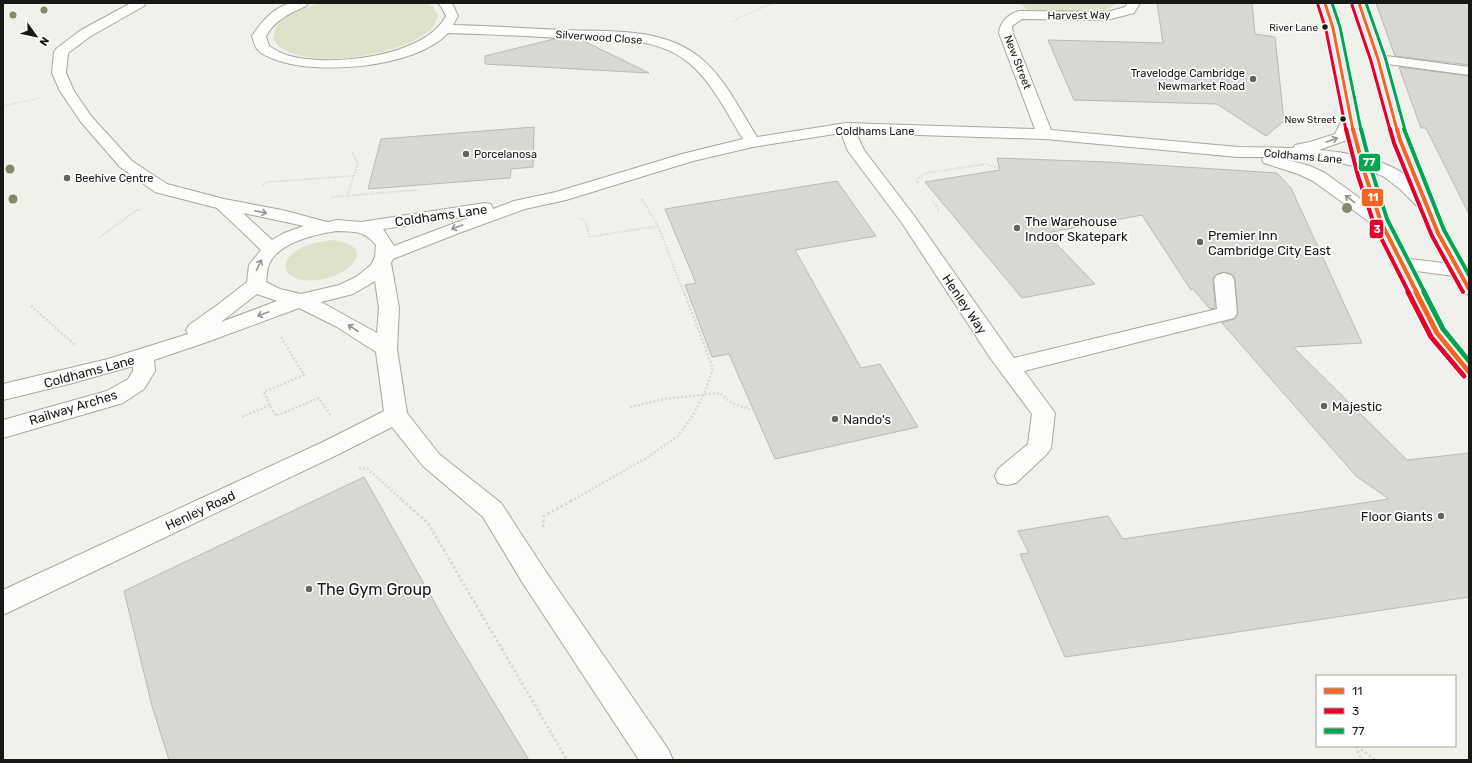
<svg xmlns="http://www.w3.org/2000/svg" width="1472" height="763" font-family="Rubik,sans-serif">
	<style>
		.green { fill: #dfe2cb }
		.building { fill: #d8d9d5; stroke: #b9b9b6 }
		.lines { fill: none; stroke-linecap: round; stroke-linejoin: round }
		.minor-casing { stroke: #a7a7a3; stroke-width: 2 }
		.major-casing { stroke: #a8acb6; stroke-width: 2 }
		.path-far3 { stroke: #d7d7d6; stroke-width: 1.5; stroke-dasharray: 1.5 1.5; stroke-linecap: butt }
		.path-far2 { stroke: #d7d7d6; stroke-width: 2; stroke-dasharray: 1.5 1.5; stroke-linecap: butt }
		.path-far1 { stroke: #d7d7d6; stroke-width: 2.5; stroke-dasharray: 2 2; stroke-linecap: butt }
		.path { stroke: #d7d7d6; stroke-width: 3; stroke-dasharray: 2.5 2.5; stroke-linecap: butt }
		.minor { fill: #fdfdfc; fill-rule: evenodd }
		.major { fill: #e8ebf1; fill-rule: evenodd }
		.bus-1-far2-casing { stroke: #fff; stroke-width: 5 }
		.bus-1-far1-casing { stroke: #fff; stroke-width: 6 }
		.bus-1-casing { stroke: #fff; stroke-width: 8 }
		.bus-2-far2-casing { stroke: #fff; stroke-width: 5 }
		.bus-2-far1-casing { stroke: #fff; stroke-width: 6 }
		.bus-2-casing { stroke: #fff; stroke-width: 8 }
		.bus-3-far2-casing { stroke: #fff; stroke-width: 5 }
		.bus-3-far1-casing { stroke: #fff; stroke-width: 6 }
		.bus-3-casing { stroke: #fff; stroke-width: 8 }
		.bus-1-far2 { stroke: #f26522; stroke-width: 3 }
		.bus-1-far1 { stroke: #f26522; stroke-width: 4 }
		.bus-1 { stroke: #f26522; stroke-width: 5 }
		.bus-2-far2 { stroke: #e4002b; stroke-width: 3 }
		.bus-2-far1 { stroke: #e4002b; stroke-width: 4 }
		.bus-2 { stroke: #e4002b; stroke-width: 5 }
		.bus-3-far2 { stroke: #00a651; stroke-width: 3 }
		.bus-3-far1 { stroke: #00a651; stroke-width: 4 }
		.bus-3 { stroke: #00a651; stroke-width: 5 }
		.tree { fill: #86886b }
		.oneway { stroke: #969694 }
		.bus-dot { fill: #181916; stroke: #fff; stroke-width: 1.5 }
		.poi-dot { fill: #646561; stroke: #fff; stroke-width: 1.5 }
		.labels { text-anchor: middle; stroke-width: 3.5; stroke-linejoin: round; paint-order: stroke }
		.far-bus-label { font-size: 10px; fill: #181916; stroke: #fff; text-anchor: end }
		.far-street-label { font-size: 11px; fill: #181916; stroke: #fff }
		.far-poi-label { font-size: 11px; fill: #181916; stroke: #fff; text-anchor: start }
		.street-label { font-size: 13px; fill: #181916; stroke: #fff }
		.poi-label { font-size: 13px; fill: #181916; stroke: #fff; text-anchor: start }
		.near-poi-label { font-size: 16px; fill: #181916; stroke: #fff; text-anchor: start }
		.line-badge { stroke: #fff; stroke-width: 1.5 }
		.badge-label { font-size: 11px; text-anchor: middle; font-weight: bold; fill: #fff }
	</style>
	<rect width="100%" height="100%" fill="#f1f1ec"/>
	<path class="green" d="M320,3H426L433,7L438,16C436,19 436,24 433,27C409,55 312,70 281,48C278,46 276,42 273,39C274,36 274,32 275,30C280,16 307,7 320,3Z
		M1019,3H1118L1101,13H1031Z
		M333,240C344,242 363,246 355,260C345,278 305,288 289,274C286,271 285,267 286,263C292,246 317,242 333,240Z"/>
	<path class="building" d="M1157,3H1252L1255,34L1275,37L1284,121L1266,136L1217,104L1074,100L1048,40L1163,43Z
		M1376,3H1469V65L1395,56Z
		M554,39L582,40L649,73L485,64V56Z
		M1399,67L1469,76V214L1426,128H1421Z
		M534,127L533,167L511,169L510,178L368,189L381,139Z
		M997,158L1108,162L1277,173L1291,188L1362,343L1293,347L1407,460L1469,453V597L1178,641L1065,657L1020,554L1029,553L1018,531L1108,516L1123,539L1389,499L1356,476L1222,323L1234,319L1238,313L1235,279L1232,274L1224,272L1217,274L1213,278L1215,308L1210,309L1193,289L1191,290L1142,215L1046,233L1095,284L1022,298L925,182L1000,170Z
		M837,181L876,236L795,250L861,368L880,364L918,427L775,459L729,354L712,357L685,285L696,283L665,209Z
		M364,477L450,630L529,760H169L152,706L124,591Z"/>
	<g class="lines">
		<defs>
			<path id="minor" d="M131,3H146L144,6L91,36L68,53L66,73L74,91L91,116L132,161L167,184L224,199L282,210L327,222L337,220L361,222L485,203L491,204L493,209L514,201L556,192L682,154L743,139C727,114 713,83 689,63C655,34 602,40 560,38C523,36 486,34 448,33C416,68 315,76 274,59C268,57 261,54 258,50C254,46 254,41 252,36C261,22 275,6 292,3C297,2 303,3 308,3L306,6C290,13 275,20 266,36L269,46C276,51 285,55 294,57C334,66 425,57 446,16L442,8L438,3H452L458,16L453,25C490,26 526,28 563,30C607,32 661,27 698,56C724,76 740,110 757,137L846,123L1035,129L999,33C1000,22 1008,14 1019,11L1107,12L1125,7L1128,3H1140L1134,13L1107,20L1022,19L1012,26L1013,33L1051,130L1238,147L1293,148L1295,145L1310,142L1335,134L1345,114L1350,112L1355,114L1358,117L1347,140L1319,150C1343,152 1372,157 1394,168C1408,175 1427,194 1436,206L1433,210L1427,211L1421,210L1400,189L1383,176L1358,167L1331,161L1277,157L1310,166L1325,173L1387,218L1390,222L1387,226L1381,227L1375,226L1313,181L1298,174L1264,163L1262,160L1264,157H1238L1045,139L856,133L864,150L915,217L1014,358L1217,309L1214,279L1217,275L1224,273L1231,275L1234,279L1237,313L1234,318L1024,371L1055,413L1051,448L1047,454L1016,483L1007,485L998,483L995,476L998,469L1028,444L1032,414L991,359L902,223L848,151L841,133L753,147L693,161L566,200L525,209L459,233L393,259L391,263L399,308L397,349L407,413L439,454L501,503L544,569L668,749L673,760H639L524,585L483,517L423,466L392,427L341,453L3,615V590L325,441L384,411L376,352L337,327L299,308L207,342L154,360L155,371L144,389L123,403L3,438V420L107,391L128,379L133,371V366L73,383L3,400V384L108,359L188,334L186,330L189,325L216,306L247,282L249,265L261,250L217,208L155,192L120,167L81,122L60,91L52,73L54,52L56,49L81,30ZM243,213L304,226L284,233L272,240ZM476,215L394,246L383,229ZM337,231C354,232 364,230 376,245L375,257L371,265L356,277L339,285L301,294L280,289L266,282C267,277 267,271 268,267C275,243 316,234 337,231ZM375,281L379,308L377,333L321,302L353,294ZM257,294L277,301L221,322Z
				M1378,55L1469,67V75L1373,62L1371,59L1373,56Z
				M1401,258L1469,266V278L1394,268L1391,264L1394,260Z"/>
			<path id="major" d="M1319,3H1331L1340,28L1358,117L1373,174L1390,222L1446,330L1469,358V379L1461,377L1427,333L1372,222L1357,174L1342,117L1326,28Z
				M1353,3H1365L1385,59L1408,140L1447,233L1469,272V295L1462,293L1459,289L1429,233L1392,140L1371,59Z"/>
		</defs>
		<use href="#minor" class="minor-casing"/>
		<use href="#major" class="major-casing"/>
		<path class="path-far3" d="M734,22L738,18L773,3
			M3,106L40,98"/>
		<path class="path-far2" d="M918,183L917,179L926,173L986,164L999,168
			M263,185L268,182L354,176
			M347,196L358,164L352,152
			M331,197L417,190
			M642,199L658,226
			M932,201L939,210L938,213
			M581,218L586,222L589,237L658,226L684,293
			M100,237L137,210L142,209"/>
		<path class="path-far1" d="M31,306L75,345
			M270,405L264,392L304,375L281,337
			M630,407L664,399L719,393L732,403L755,411
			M242,417L270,405L276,416L319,398L331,416
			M359,468L368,469L403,501
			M571,501L648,457L678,436L693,415L704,394L713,368L684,292"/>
		<path class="path" d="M402,500L428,523L567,760
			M543,527L544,516L573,500
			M1356,746L1361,760
			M1357,746L1375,760"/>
		<use href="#minor" class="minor"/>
		<use href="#major" class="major"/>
		<defs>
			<path id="bus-1-far2" d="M1325,3L1333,28L1353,130
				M1359,3L1378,59L1397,130"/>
			<path id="bus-1-far1" d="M1353,129L1365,174L1381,222L1417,293
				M1397,129L1400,140L1438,233L1469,289"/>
			<path id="bus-1" d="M1416,292L1437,333L1469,372"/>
			<path id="bus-2-far2" d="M1318,5L1326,30L1346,130
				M1352,5L1371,61L1390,130"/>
			<path id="bus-2-far1" d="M1346,129L1358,176L1374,224L1409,293
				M1390,129L1394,143L1432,236L1463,292"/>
			<path id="bus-2" d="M1408,292L1431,337L1464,376"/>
			<path id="bus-3-far2" d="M1332,3L1340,27L1361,130
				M1366,3L1385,57L1405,130"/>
			<path id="bus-3-far1" d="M1361,129L1372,172L1387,219L1425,293
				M1404,129L1444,230L1469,275"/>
			<path id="bus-3" d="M1424,292L1443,329L1469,361"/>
		</defs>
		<use href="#bus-1-far2" class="bus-1-far2-casing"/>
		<use href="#bus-1-far1" class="bus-1-far1-casing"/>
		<use href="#bus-1" class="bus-1-casing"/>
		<use href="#bus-2-far2" class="bus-2-far2-casing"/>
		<use href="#bus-2-far1" class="bus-2-far1-casing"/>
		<use href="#bus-2" class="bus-2-casing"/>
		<use href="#bus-3-far2" class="bus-3-far2-casing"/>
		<use href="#bus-3-far1" class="bus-3-far1-casing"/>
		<use href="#bus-3" class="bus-3-casing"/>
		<use href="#bus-1-far2" class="bus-1-far2"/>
		<use href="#bus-1-far1" class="bus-1-far1"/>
		<use href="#bus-1" class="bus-1"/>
		<use href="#bus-2-far2" class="bus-2-far2"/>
		<use href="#bus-2-far1" class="bus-2-far1"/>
		<use href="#bus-2" class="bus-2"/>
		<use href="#bus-3-far2" class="bus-3-far2"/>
		<use href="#bus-3-far1" class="bus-3-far1"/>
		<use href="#bus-3" class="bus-3"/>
	</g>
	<g class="tree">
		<circle cx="44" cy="10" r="3.5"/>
		<circle cx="13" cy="15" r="3.5"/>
		<circle cx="10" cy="169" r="4.5"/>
		<circle cx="13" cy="199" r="4.5"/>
		<circle cx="1347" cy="208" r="5"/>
	</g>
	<defs><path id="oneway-shaft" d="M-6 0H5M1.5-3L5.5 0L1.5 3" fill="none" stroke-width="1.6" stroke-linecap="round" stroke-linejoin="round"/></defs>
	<g class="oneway">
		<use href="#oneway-shaft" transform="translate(1332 140) rotate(-20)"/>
		<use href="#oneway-shaft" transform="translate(1350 199) rotate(-143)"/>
		<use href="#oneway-shaft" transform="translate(261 212) rotate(11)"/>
		<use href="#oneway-shaft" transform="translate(457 227) rotate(160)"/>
		<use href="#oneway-shaft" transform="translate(259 265) rotate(-64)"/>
		<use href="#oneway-shaft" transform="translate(263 314) rotate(160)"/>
		<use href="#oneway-shaft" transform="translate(353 328) rotate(-147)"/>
	</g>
	<g class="bus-dot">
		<circle cx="1325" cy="27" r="3.5"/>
		<circle cx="1343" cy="119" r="3.5"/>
	</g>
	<g class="poi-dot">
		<circle cx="1253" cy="79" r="4"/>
		<circle cx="466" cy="154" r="4"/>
		<circle cx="67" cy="178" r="4"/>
		<circle cx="1017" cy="228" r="4"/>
		<circle cx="1200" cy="242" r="4"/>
		<circle cx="1324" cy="406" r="4"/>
		<circle cx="835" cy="419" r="4"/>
		<circle cx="1441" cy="516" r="4"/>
		<circle cx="309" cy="589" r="4"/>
	</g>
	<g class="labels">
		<g class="far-bus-label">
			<text x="1318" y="31">River Lane</text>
			<text x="1336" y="123">New Street</text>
		</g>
		<g class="far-street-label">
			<text transform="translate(1079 15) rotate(-1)" y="4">Harvest Way</text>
			<text transform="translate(599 37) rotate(4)" y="4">Silverwood Close</text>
			<text transform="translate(1018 62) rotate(69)" y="4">New Street</text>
			<text x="875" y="135">Coldhams Lane</text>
			<text transform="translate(1303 156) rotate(5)" y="4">Coldhams Lane</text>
		</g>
		<g class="far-poi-label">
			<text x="1245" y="77" text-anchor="end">Travelodge Cambridge<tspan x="1245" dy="13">Newmarket Road</tspan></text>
			<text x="474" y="158">Porcelanosa</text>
			<text x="75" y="182">Beehive Centre</text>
		</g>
		<g class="street-label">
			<text transform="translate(441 215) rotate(-8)" y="5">Coldhams Lane</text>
			<text transform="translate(965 304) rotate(56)" y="5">Henley Way</text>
			<text transform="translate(89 371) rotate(-15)" y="5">Coldhams Lane</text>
			<text transform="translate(73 407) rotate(-17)" y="5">Railway Arches</text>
			<text transform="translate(200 510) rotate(-25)" y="5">Henley Road</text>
		</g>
		<g class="poi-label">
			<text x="1025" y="226">The Warehouse<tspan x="1025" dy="15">Indoor Skatepark</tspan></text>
			<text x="1208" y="240">Premier Inn<tspan x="1208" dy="15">Cambridge City East</tspan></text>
			<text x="1332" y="411">Majestic</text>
			<text x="843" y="424">Nando's</text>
			<text x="1433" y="521" text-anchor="end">Floor Giants</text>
		</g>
		<g class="near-poi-label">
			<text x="317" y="595">The Gym Group</text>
		</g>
	</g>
	<g class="line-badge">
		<rect x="1358" y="153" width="23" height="19" rx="4" fill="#00a651"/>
		<rect x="1361" y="188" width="23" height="19" rx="4" fill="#f26522"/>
		<rect x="1369" y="219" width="15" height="20" rx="4" fill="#e4002b"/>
	</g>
	<g class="badge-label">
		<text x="1369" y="166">77</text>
		<text x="1373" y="201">11</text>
		<text x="1377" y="233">3</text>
	</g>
	<rect width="1472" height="763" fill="none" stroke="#181916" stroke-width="8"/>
	<rect x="1316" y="675" width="140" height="72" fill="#ffffff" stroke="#a3a3a2"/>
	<rect x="1324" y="688" width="20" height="6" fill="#f26522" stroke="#a3a3a2"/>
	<text x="1352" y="695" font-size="12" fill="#181916">11</text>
	<rect x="1324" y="708" width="20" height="6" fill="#e4002b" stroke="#a3a3a2"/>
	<text x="1352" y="715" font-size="12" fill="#181916">3</text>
	<rect x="1324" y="728" width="20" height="6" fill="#00a651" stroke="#a3a3a2"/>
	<text x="1352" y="735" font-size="12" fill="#181916">77</text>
	<g transform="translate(36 36) rotate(123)" stroke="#ffffff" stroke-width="3" paint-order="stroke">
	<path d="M0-3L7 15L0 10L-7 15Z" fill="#181916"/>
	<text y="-6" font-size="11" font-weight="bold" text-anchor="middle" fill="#181916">N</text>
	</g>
</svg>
